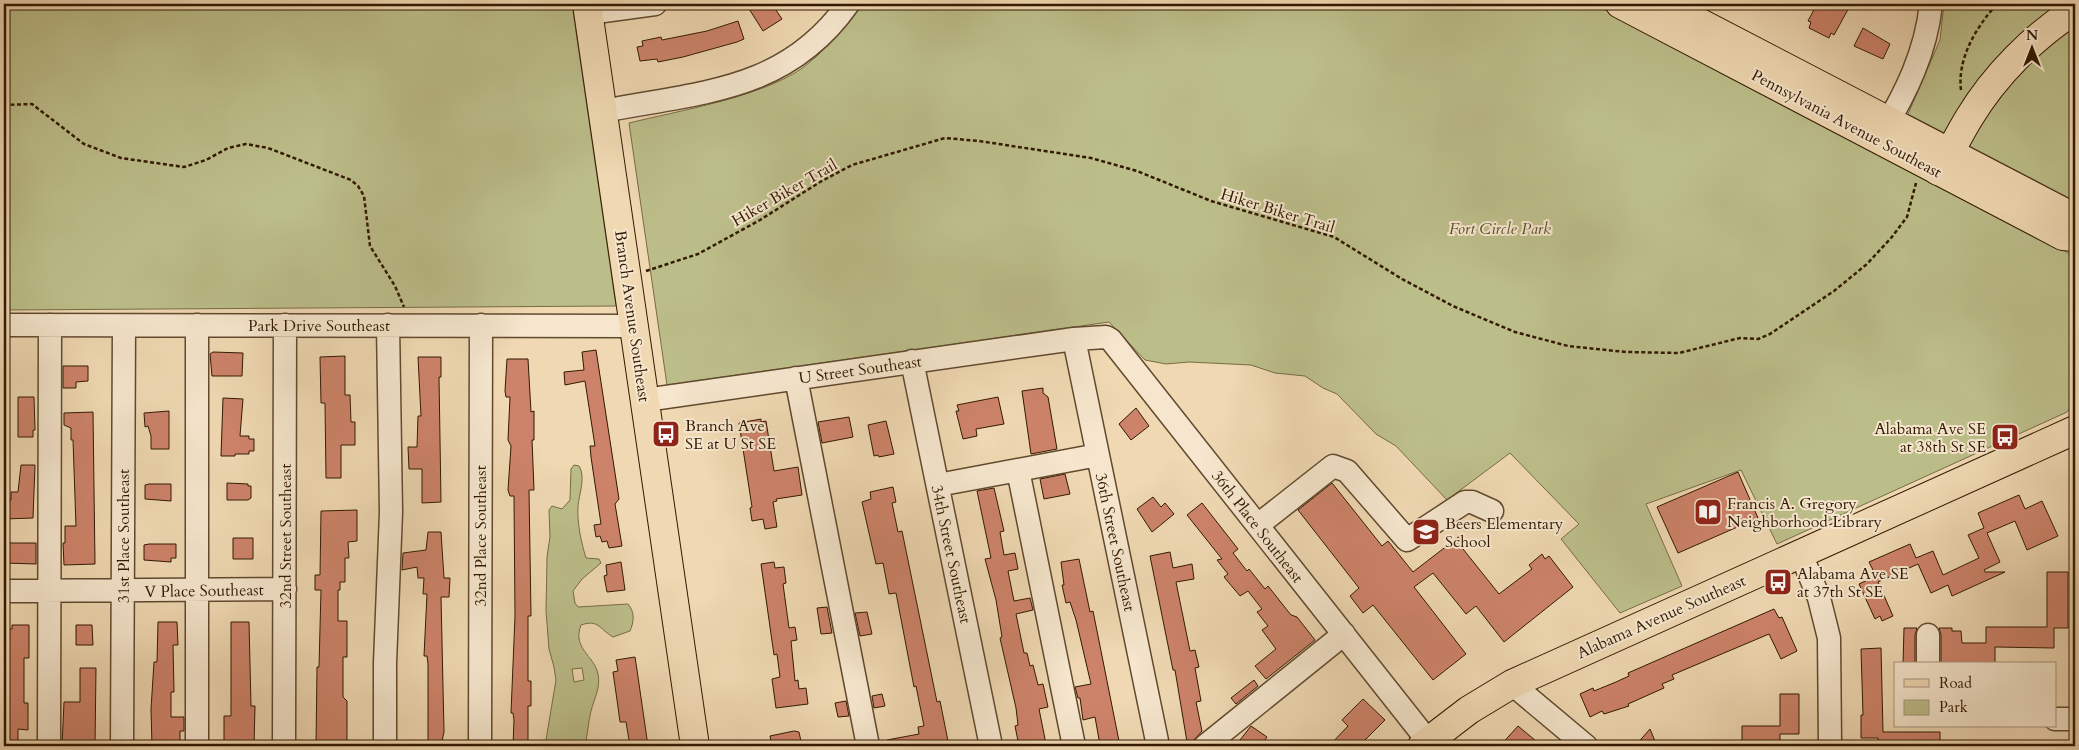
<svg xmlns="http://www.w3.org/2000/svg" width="2079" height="750" font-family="Cardo,serif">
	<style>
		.green { fill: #bcbe8a; stroke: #776c46; fill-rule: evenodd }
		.building { fill: #cd836a; stroke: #321902 }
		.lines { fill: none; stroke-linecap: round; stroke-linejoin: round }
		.minor-casing { stroke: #61492e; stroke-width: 25 }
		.major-casing { stroke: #321902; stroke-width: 30 }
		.highway-casing { stroke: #321902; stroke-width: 30 }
		.path { stroke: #321902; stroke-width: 2.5; stroke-dasharray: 4 2.5; stroke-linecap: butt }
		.minor { stroke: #f5e6cd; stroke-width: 22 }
		.major { stroke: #efd8b2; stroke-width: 28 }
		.highway { stroke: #efd8b2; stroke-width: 28 }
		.labels { text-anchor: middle; stroke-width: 4; stroke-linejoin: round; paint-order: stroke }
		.street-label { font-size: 16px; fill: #321902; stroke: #f5e6cd }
		.park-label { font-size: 16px; font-style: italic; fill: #5b4b2b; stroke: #f5e6cd }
		.poi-label { font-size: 16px; fill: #321902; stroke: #f5e6cd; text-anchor: start }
	</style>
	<rect width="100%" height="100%" fill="#efd8b2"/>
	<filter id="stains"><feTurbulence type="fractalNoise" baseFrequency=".004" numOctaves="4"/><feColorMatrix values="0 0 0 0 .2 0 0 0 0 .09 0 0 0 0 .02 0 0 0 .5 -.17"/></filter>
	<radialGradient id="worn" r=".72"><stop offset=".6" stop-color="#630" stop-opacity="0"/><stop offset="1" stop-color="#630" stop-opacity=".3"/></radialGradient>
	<path class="green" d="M4,4H572L616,306L4,310Z
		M859,4H1594L1699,59L1719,72L2063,248V250L2070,254L2075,269V401L2067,412L1777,544L1741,470L1646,504L1682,586L1620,613L1561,539L1579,524L1510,453L1447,500L1396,446L1376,434L1337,394L1323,388L1305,376L1275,373L1251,365L1189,362L1166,364L1145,360L1109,322L667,385L629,123C678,111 760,97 801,69C825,52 843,28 859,4Z
		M1944,4H2075V201L1908,114L1940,40Z
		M574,465L579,466C586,476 579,495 578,506C577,524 581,541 586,558L599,559L601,563L582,579L573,591L575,603L578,607L628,604C635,612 634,622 630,631L613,637C599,629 599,619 581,625C572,649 594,655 598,674C601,687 594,699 591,711C588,722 588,734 585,745L545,746L556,680L554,667L549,649L546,611L547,557L550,537L549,510L552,506L562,509L570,500L571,469ZM582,668L584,680L574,682L572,669Z"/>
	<path class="building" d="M746,4H772L782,19L763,31Z
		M1817,4H1851L1834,35L1831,33L1829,38L1809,28L1811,22L1808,21Z
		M738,21L744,39L737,42L683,57L658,62L657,59L640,61L637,47L643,46L642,41L661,37L662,40L707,31Z
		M1863,28L1890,44L1883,59L1854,46Z
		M596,350L619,499L615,504L622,546L609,548L607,541L602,542L600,536L596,537L594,525L601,524L591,457L590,446H595L585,381L565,385L564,372L584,370L582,352Z
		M213,352L243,353L242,376H212L210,354Z
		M345,356V395H350L351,422H355V445H341V478H326L325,403H321L320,357Z
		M418,357H441V377H439L441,502L422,503V469H409L408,447H417L418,416H421Z
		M507,359H528L531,412L534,411V440H532L534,490H529L531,616H528V681H531V706H528V746H513L514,720L513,713H511L515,616L514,496H510L508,490L511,446L508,440L510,397H506L505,391Z
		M63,366H88V381L76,382V388H63Z
		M1043,388V393L1048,397L1057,449L1031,454L1022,391Z
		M18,397H34L35,430H33V437H18Z
		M998,397L1004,424L976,429L977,436L963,439L956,411H959L957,405Z
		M223,398L243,399L240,436H249V439H254V451H249V454H235V456H221Z
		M1136,408L1149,426L1131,440L1119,424Z
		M169,411V449H151V436L148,426L145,427L144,413Z
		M93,412L95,564L64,565L63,543H65V526H76L73,440H71V428L64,425V413Z
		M849,417L853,437L822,443L818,422Z
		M761,419V422L766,421L774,471L798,467L802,495L776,499L777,501L773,502L777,527L765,529L763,519L752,521L750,508L752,507L739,423Z
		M886,421L894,454L879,457L878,455L874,456L868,425Z
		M21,465H35L33,518L4,519V500H11V492H18Z
		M1738,472L1758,518L1678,553L1657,507Z
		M1065,474L1070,494L1044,499L1040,479Z
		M227,483L248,484V486H251V498L248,500H227Z
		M1332,483L1382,546L1388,541L1413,572L1461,535L1468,545L1463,549L1499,594L1532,569L1529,565L1542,554L1545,559L1549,556L1573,587L1504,642L1476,606L1466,614L1433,573L1414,587L1466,654L1433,680L1373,605L1363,613L1350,596L1359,588L1298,510Z
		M149,484H171V501L145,499V485Z
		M893,487L896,502L892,503L898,532L902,531L937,702L940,701L949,746H888L887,740L919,734L918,727L924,726L916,686L914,687L896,593L889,594L883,563L876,564L862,502L871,499L870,492Z
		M994,488L1004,531L1000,532L1004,555L1015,553L1018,569L1008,571L1014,601L1030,598L1033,610L1016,614L1024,653H1027L1030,666L1033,665L1038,685L1043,684L1048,707L1039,709L1046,744L1036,746H1019L1015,726L1018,725L1016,708L1000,638L1002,637L996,600L985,559L991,558L977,491Z
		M2019,495L2025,509L2042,501L2058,536L2027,550L2015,521L1987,533L2000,562L1984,570L1985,572H2005L1952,596L1948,585L1931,593L1918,564L1878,582L1893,616L1882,621L1880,616L1875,619L1859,584L1876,576L1869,562L1910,544L1916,558L1933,551L1943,575L1979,558L1968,535L1984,528L1978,513Z
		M1153,497L1161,507L1165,503L1174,514L1152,532L1137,509Z
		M1202,503L1238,549L1233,553L1247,571L1249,569L1265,589L1268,586L1291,615L1297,617L1315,640L1266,679L1255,666L1276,649L1262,630L1268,626L1257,612L1262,609L1248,591L1240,596L1224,577L1228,574L1217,560L1222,559L1187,515Z
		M357,510V541L348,542L349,558H345V582H340V590H338V621H347V657H343V697L347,701V746H316L317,667H319L321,590H315V575H320L321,511Z
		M428,532H441L444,578H450L449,597H441L444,732L441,746H428V664L427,656H424L427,594H423L424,578H418L417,567L402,570L403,553L426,550Z
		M233,538H253V559H233Z
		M4,543H36V564L4,563Z
		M149,544H176V558H171V562L144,560V545Z
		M1170,552L1173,568L1192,564L1194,579L1176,582L1190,651L1195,650L1199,667L1195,668L1201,701L1196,702L1202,731L1193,741L1187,742L1175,670H1173L1150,556Z
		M1079,559L1090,612L1093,611L1119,741L1100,745L1095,717L1083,720L1080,698H1078L1075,687L1091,684L1076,620L1070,602L1066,603L1062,585H1064L1061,562Z
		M621,562L625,590L607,592L604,576L607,575L606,565Z
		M774,562L775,568L784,567L786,583L783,584L789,628L795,627L797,640L791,641L795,681L798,680L799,689L806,688L808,704L776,708L772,679L780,677L777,654L774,655L761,564Z
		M2047,572H2068V628H2054V648L1995,647V664H1941V635L1939,628H1952V631H1961L1962,643H1986V627H2047Z
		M827,607L832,633L821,634L817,608Z
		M1774,609L1779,618L1782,617L1797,651L1781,659L1769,634L1672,675L1674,679L1662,684L1664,688L1628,704L1629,706L1604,714L1602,711L1590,717L1580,694L1593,688L1594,691L1616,682L1629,676L1628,673Z
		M867,612L872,634L860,636L855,613Z
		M158,622H177L178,645H173L174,692H171V717H184V731H180V746H152L151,709L154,662H157Z
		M231,622H249L251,706H255L254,746H224V716H231Z
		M12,625H29V658H24V703H28V730L18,729V746H4V708H8L7,629H12Z
		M76,625H92L93,645H76Z
		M1904,628H1917L1915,635V664H1903Z
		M1881,648L1883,732H1940V746H1878V738H1861V715H1863L1861,649Z
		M635,657L637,670L648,746H630L626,722H620L618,707L613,672L618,671L616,660Z
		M80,668H96L95,746H62L64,702H80Z
		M1254,680L1258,686L1236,704L1231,698Z
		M882,694L885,706L874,708L872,696Z
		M1780,694H1799V734H1780V744H1742V726H1780Z
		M1363,699L1385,720L1359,746H1329L1348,726L1342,720Z
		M846,701L849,716L838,717L835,703Z
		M1251,726L1267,737L1261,746H1250L1240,740Z
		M1518,726L1542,746H1500Z
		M1650,729L1657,746H1635Z
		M794,731L799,732L802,746H772L770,736Z"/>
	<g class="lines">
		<defs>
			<path id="minor" d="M589,13L655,4
				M603,111C700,92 786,92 848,4
				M1881,134C1906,93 1926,52 1931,4
				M4,325L635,326
				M1074,339L1158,746
				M912,361L991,746
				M796,378L868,746
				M645,400L1074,339L1106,337L1111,340L1428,741
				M1018,470L1074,746
				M938,485L1098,455
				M1258,525L1333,466L1347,471L1407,540L1465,502H1472L1492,511
				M1801,554L1819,598L1829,638L1830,746
				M4,591L285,589
				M1928,635V664
				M1512,684L1586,746
				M2055,719H2075
				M49,746L50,325
				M122,746L124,326
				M197,746V325
				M284,746L285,325
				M385,746V663L391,512L388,325
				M480,746L481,325
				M1205,746L1344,634"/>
			<path id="major" d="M1938,171C1950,154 1958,136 1969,118C1995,75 2033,37 2075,10
				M1422,746L1469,710L1512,684L2075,430"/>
			<path id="highway" d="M587,4L695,746
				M1620,4L2063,236L2075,237
				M1664,4L2075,218"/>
		</defs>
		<use href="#minor" class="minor-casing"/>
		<use href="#major" class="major-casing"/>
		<use href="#highway" class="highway-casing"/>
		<path class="path" d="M1589,4L1599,9
			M1961,90C1957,58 1977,26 1997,4
			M4,105L32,104L84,144L121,158L184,167L206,160L228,148L246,144L268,148L351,180L358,186L364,196L370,246L395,286L404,307
			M646,271L698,254L760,220L820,182L852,165L945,138L979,141L1091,158L1137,171L1211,201L1334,237L1402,279L1453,306L1515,332L1568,346L1626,352L1679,353L1740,338L1758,339L1770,334L1834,291L1867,264L1891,238L1907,217L1916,183"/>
		<use href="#minor" class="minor"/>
		<use href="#major" class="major"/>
		<use href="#highway" class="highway"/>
	</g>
	<defs>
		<symbol id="bus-square" viewBox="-11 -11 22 22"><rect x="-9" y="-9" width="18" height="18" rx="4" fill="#8f2418" stroke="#f5e6cd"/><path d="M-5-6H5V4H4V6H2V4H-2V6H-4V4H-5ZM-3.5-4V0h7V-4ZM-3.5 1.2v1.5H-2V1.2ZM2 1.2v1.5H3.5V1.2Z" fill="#fff"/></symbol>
		<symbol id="library-square" viewBox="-11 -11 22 22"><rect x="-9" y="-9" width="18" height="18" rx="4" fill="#8f2418" stroke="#f5e6cd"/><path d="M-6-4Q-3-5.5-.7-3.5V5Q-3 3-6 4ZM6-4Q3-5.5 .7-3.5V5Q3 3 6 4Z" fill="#fff"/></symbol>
		<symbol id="school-square" viewBox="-11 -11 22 22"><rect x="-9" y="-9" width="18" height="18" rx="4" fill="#8f2418" stroke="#f5e6cd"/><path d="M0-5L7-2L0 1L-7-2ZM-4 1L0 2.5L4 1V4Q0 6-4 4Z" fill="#fff"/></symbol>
	</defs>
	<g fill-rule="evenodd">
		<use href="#bus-square" x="650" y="418" width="32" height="32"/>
		<use href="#bus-square" x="1989" y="421" width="32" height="32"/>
		<use href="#library-square" x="1692" y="496" width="32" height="32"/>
		<use href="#school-square" x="1410" y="516" width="32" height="32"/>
		<use href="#bus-square" x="1762" y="566" width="32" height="32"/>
	</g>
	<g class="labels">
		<g class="street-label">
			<text transform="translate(1847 123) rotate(28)" y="6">Pennsylvania Avenue Southeast</text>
			<text transform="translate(784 192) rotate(-30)" y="6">Hiker Biker Trail</text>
			<text transform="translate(1278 210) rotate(17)" y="6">Hiker Biker Trail</text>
			<text transform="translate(633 316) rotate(82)" y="6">Branch Avenue Southeast</text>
			<text x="319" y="331">Park Drive Southeast</text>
			<text transform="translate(860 369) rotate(-8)" y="6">U Street Southeast</text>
			<text transform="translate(1258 526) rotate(52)" y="6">36th Place Southeast</text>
			<text transform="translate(123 536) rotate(-90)" y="6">31st Place Southeast</text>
			<text transform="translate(285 536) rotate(-90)" y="6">32nd Street Southeast</text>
			<text transform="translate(480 536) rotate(-90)" y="6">32nd Place Southeast</text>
			<text transform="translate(1116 542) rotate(78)" y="6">36th Street Southeast</text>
			<text transform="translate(952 554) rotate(78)" y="6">34th Street Southeast</text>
			<text transform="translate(204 590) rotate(-1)" y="6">V Place Southeast</text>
			<text transform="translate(1661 616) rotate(-24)" y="6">Alabama Avenue Southeast</text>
		</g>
		<g class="park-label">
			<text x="1500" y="234">Fort Circle Park</text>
		</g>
		<g class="poi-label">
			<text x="685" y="431">Branch Ave<tspan x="685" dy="18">SE at U St SE</tspan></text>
			<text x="1986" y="434" text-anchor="end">Alabama Ave SE<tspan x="1986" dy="18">at 38th St SE</tspan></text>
			<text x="1727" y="509">Francis A. Gregory<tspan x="1727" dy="18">Neighborhood Library</tspan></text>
			<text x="1445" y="529">Beers Elementary<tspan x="1445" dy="18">School</tspan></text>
			<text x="1797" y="579">Alabama Ave SE<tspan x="1797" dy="18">at 37th St SE</tspan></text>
		</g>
	</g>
	<rect width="2079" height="750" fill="none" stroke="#efd8b2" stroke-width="20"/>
	<rect x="5" y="5" width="2069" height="740" fill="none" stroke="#321902" stroke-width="2.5"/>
	<rect x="10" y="10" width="2059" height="730" fill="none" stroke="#321902"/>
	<rect x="1894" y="662" width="162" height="65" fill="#f5e6cd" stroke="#a7947c"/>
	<rect x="1904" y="679" width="25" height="8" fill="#efd8b2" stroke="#a7947c"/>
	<text x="1939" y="688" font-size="15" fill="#321902">Road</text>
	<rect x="1904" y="700" width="25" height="15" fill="#bcbe8a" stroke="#a7947c"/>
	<text x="1939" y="712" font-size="15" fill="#321902">Park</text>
	<g transform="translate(2032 48)" stroke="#f5e6cd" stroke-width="4" paint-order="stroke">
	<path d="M0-4L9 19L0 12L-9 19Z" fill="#321902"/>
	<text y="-8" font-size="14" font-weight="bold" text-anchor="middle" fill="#321902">N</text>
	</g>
	<rect width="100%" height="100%" filter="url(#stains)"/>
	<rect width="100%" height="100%" fill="url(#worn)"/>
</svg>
